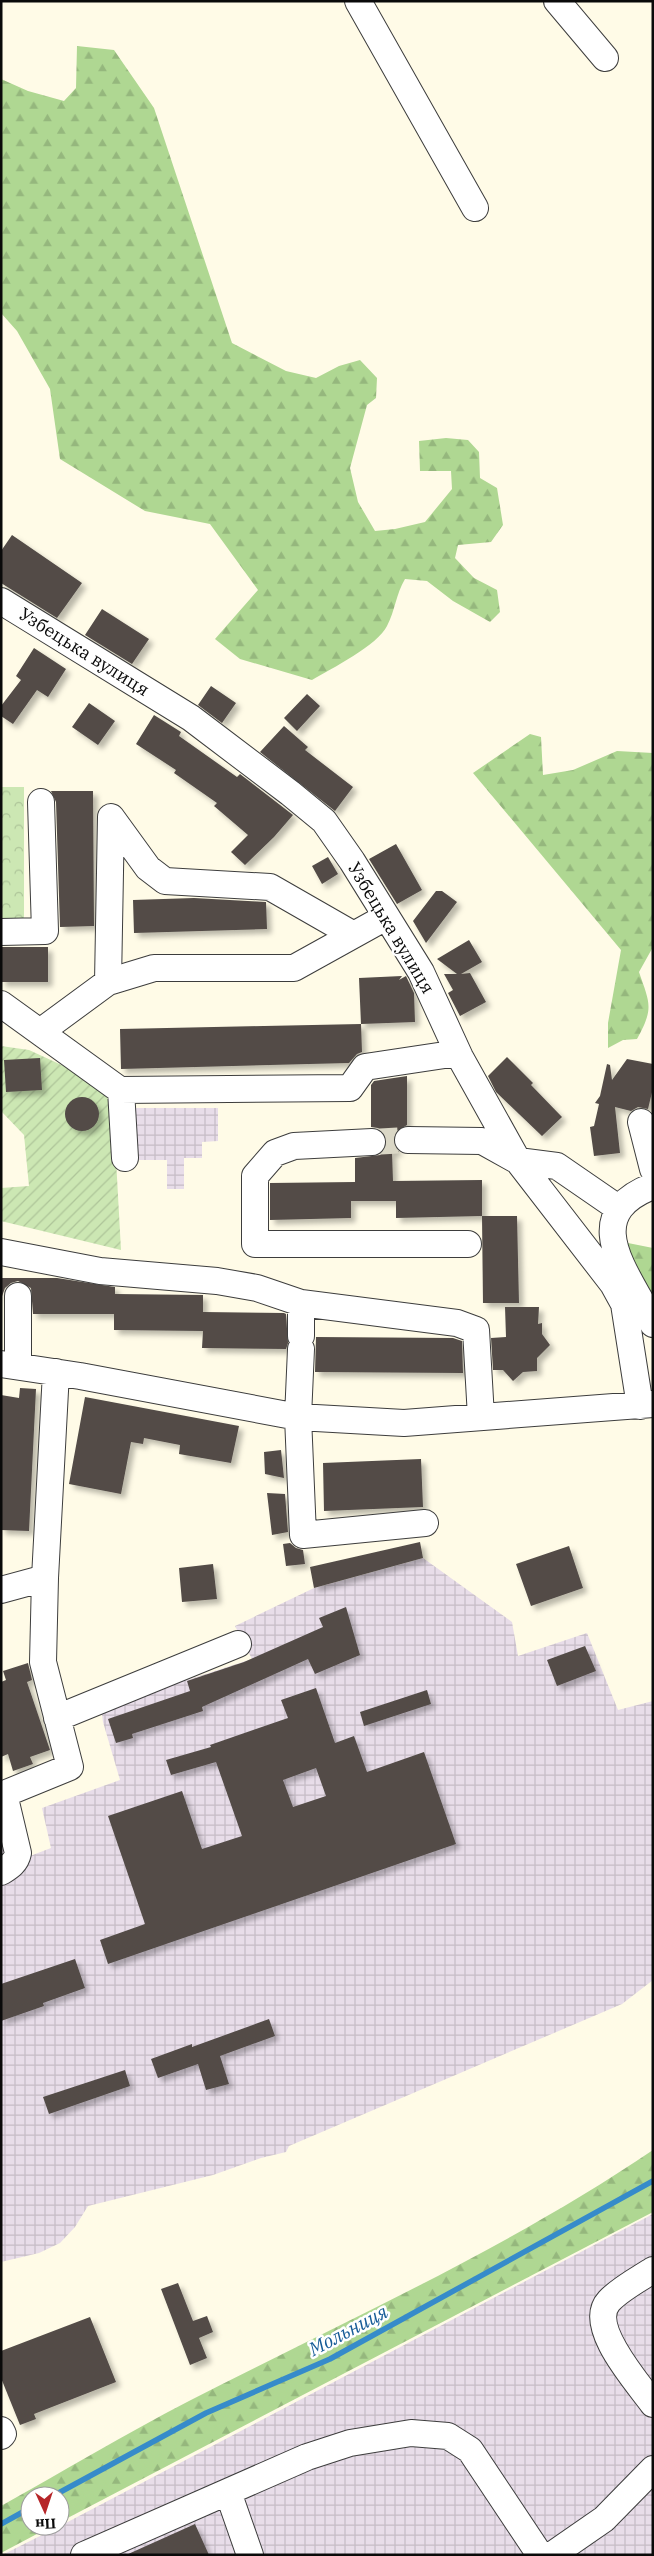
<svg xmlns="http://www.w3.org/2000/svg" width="654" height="2556" font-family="'IBM Plex Serif',serif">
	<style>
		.industrial { fill: url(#industrial-grid) }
		.forest { fill: url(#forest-firs) }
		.park { fill: url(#park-crowns) }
		.garden { fill: url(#garden-furrows) }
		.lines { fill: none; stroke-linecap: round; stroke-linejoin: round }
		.stream { stroke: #368bca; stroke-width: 5.5 }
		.building { fill: #524b47; fill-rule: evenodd; filter: url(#shadow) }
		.minor-tunnel { stroke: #dad7c6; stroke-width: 26; stroke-dasharray: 26 13; stroke-linecap: butt }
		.minor-casing { stroke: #3d3d3d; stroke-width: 28 }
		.minor { stroke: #fff; stroke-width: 26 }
		.labels { text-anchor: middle; stroke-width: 5; stroke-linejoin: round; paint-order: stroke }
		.street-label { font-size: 18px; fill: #0a0a0a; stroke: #fff }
		.water-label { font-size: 19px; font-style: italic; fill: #175c97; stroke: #fff }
	</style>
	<defs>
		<pattern id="industrial-grid" width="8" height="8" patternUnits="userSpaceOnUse" patternTransform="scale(1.25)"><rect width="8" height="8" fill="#e8dde9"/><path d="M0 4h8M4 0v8" fill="none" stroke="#c6bcc6"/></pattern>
		<pattern id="forest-firs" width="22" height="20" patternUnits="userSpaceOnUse" patternTransform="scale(1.25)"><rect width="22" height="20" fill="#afd792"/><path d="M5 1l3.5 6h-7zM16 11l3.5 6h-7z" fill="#95b77d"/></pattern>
		<pattern id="park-crowns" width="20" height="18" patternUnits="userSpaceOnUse" patternTransform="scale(1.25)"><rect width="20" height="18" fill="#cce7b3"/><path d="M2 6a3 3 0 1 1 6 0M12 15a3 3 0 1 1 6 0" fill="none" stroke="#aec599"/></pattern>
		<pattern id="garden-furrows" width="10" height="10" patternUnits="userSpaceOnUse" patternTransform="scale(1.25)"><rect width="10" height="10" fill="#cce7b3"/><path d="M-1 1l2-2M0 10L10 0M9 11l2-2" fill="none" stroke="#aec599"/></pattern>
		<filter id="shadow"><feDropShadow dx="4.5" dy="4.5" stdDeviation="2.5" flood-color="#0004"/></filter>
	</defs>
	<rect width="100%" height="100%" fill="#fffbe7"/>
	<path class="industrial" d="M132,1108H218V1141L202,1142V1158H184V1189H167V1160H133Z
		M423,1558L512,1622L518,1656L587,1633L618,1710L653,1701V1980L622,2004L289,2146L286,2152L261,2158L213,2175L88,2206L75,2227L60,2243L39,2253L1,2262V1817L30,1856L51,1848L42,1808L120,1780L103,1722L101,1707L159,1684L187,1680L252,1659L235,1626L314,1588Z
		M653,2214V2555H2L60,2526Z"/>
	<path class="forest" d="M77,46L114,50L154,108L232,343L286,371L316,378L339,366L360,360L377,378L376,398L367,405L350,468L358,502L375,531L395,529L425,522L452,489L451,471H420L419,441L446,438L468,440L479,452L480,478L497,488L503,525L491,542L458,545L455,558L474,578L497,590L500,612L490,622L453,601L427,581L405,579C396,594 395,611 387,626C378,645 331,669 312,680L240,659L215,639L258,590L210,524L145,511L60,459L50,389L17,331L1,313V79L28,91L64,101L76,88Z
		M530,734L541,737L543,775L573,770L617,751L653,753V947L639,972C650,1004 654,1008 637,1039L623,1040L608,1048V1023L621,950L473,773Z
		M623,1242L653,1248V1298Z
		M653,2150V2212L60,2522V2496H30V2526H52L1,2553V2506C64,2471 125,2434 189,2401C345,2321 507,2249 653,2150Z"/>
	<path class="park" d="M1,787H24V925H1Z"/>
	<path class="garden" d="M1,1046L29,1050L92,1079L113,1105L121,1250L1,1221V1188L29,1186L24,1135L1,1111Z"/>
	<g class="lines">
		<path class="stream" d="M53,2496L206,2413L330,2359L653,2181
			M1,2524L30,2508"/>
	</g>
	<path class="building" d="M12,535L82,583L57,618L1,583V551Z
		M102,609L149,639L132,664L85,635Z
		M34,648L66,669L48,697L37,690L13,724L1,716V706L21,680L16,676Z
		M211,686L236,703L222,723L198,705Z
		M307,694L320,706L297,731L284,718Z
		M89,703L115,721L98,745L72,727Z
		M154,715L181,732L179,736L237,777L240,774L293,815L274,837L245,865L231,852L248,835L214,806L217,803L174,773L176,770L136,744Z
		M284,726L308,747L305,750L353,787L335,811L260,752Z
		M51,791H93L94,926L60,927L56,802Z
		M396,844L422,890L397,904L369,859Z
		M328,857L338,874L322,884L312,866Z
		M436,891H442L457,902L426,943L413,921Z
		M194,898L266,902L267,929L134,933L133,900Z
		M469,940L482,962L461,974L470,973L486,1002L460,1016L448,993L453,990L444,974H457L437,959Z
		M1,947H48V982H1Z
		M402,976L399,980L406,976L414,993L415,1022L361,1024L359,978Z
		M361,1024L362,1052L357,1054L349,1063L121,1069L120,1029Z
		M507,1057L533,1083L531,1085L562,1117L542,1136L496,1092L488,1076Z
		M40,1058L42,1090L6,1092L4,1060Z
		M627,1059L653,1064V1088L648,1109L638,1107L631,1111L615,1107L620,1153L594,1156L590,1127L594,1126L599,1104L595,1103L600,1096L607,1064L610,1065L612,1080Z
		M407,1076V1125L395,1132L393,1139L395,1147L399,1152H392L393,1181L482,1180V1216L396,1218V1201H351V1218L270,1220V1183L355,1182V1158L380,1155L385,1149L387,1142L384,1133L378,1128L371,1127V1085L374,1081Z
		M65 1114a17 17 0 1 1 34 0a17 17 0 1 1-34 0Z
		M482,1216H517L519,1303H483Z
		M1,1278H57L115,1287V1294L203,1295V1312L284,1313L286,1314L288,1343L286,1349L202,1348L203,1331L114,1330V1314H33L31,1288L18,1281L11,1283L5,1288L1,1299Z
		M505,1307H539L538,1324L542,1323V1334L550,1345L537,1358V1371L523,1372L513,1381L503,1370H493L491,1338L506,1337Z
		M316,1337L453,1338L462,1341L463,1373L315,1372Z
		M20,1388L36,1389L29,1531L1,1530V1395L19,1398Z
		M85,1397L239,1426L231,1463L179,1454L180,1445L144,1438L143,1444L131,1442L121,1494L69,1484Z
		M281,1450L284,1478L265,1474L264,1452Z
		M421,1459L423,1507L324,1511L323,1463Z
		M267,1493L285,1494L288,1532L272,1535Z
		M420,1542L423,1558L314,1588L310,1567Z
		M290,1543L296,1548L303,1550L305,1564L286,1566L283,1544Z
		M569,1546L583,1588L531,1606L516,1564Z
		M213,1564L217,1599L182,1602L179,1568Z
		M346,1607L360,1655L315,1674L308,1659L202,1707L203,1711L132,1734L133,1738L116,1743L108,1719L190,1691L187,1681L244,1662L323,1627L319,1618Z
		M585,1646L596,1671L557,1686L547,1660Z
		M28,1663L32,1680L27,1682L50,1750L30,1757L33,1764L13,1771L8,1754L1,1757V1682L6,1680L3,1671Z
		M316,1688L335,1743L354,1736L367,1772L424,1752L456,1844L108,1964L100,1940L145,1924L108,1816L182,1791L202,1849L242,1836L216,1762L171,1775L166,1760L211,1747L210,1745L288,1718L281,1700ZM316,1768L326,1796L293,1807L283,1780Z
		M427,1690L431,1704L364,1726L360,1712Z
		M75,1959L85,1988L43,2003L44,2006L1,2021V1984Z
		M269,2019L275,2036L220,2056L229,2084L206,2090L198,2064L158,2078L151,2059L192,2044V2047Z
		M125,2070L130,2086L49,2114L43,2097Z
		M178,2283L193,2321L207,2316L213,2332L199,2338L207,2358L190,2365L161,2289Z
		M90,2317L116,2382L34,2414L36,2419L20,2425L1,2378V2351Z
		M195,2524L209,2555H126Z"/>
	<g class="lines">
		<path class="minor-tunnel" d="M372,1142L408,1140"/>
		<defs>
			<path id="minor" d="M358,1L475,208
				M557,1L605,58
				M1,601L191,718L290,793L324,821L352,861L421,972L460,1057L518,1161L613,1284L624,1304L640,1406
				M1,932L45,931L41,802
				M352,934L270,887L165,881L148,868L111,817L108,982L154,968H294L386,917
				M1,1004L120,1090L350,1088L365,1067L458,1053
				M40,1032L108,982
				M121,1090L125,1158
				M641,1122L653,1169
				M408,1140L482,1141L518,1161L557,1166L618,1208
				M372,1142L294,1146L275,1153L255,1176V1244H468
				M653,1186C575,1216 630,1275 653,1324
				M1,1252L100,1271L217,1281L257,1288L301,1303L457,1323L476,1330L481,1417
				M18,1296V1366
				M301,1336V1303
				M301,1349L298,1417L303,1535L425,1523
				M1,1364L80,1376L298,1417L404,1423L653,1404
				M1,1590L45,1578
				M57,1718L238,1644
				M1,1872C9,1867 16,1863 18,1853L4,1794L70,1767L43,1662L45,1578L56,1372
				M653,2270C639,2279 620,2289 609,2301C586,2326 638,2383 653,2404
				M1,2430L3,2434L1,2436
				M228,2492L250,2555
				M84,2555L307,2457L350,2443L411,2433L448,2436L470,2450L540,2555
				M552,2555L604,2519L653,2469"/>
		</defs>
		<use href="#minor" class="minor-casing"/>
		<use href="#minor" class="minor"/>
	</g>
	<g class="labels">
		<g class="street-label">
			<text transform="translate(84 652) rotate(32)" y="6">Узбецька вулиця</text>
			<text transform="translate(391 928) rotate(59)" y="6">Узбецька вулиця</text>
		</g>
		<g class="water-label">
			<text transform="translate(348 2330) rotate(-28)" y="7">Мольниця</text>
		</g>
	</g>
	<rect width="654" height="2556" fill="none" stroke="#0a0a0a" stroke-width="5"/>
	<g transform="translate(45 2511) rotate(177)"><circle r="24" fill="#ffffff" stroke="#9d9d9d"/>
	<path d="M0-4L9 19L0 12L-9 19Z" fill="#b62629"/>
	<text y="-8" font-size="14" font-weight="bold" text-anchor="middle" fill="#0a0a0a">Пн</text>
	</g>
</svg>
